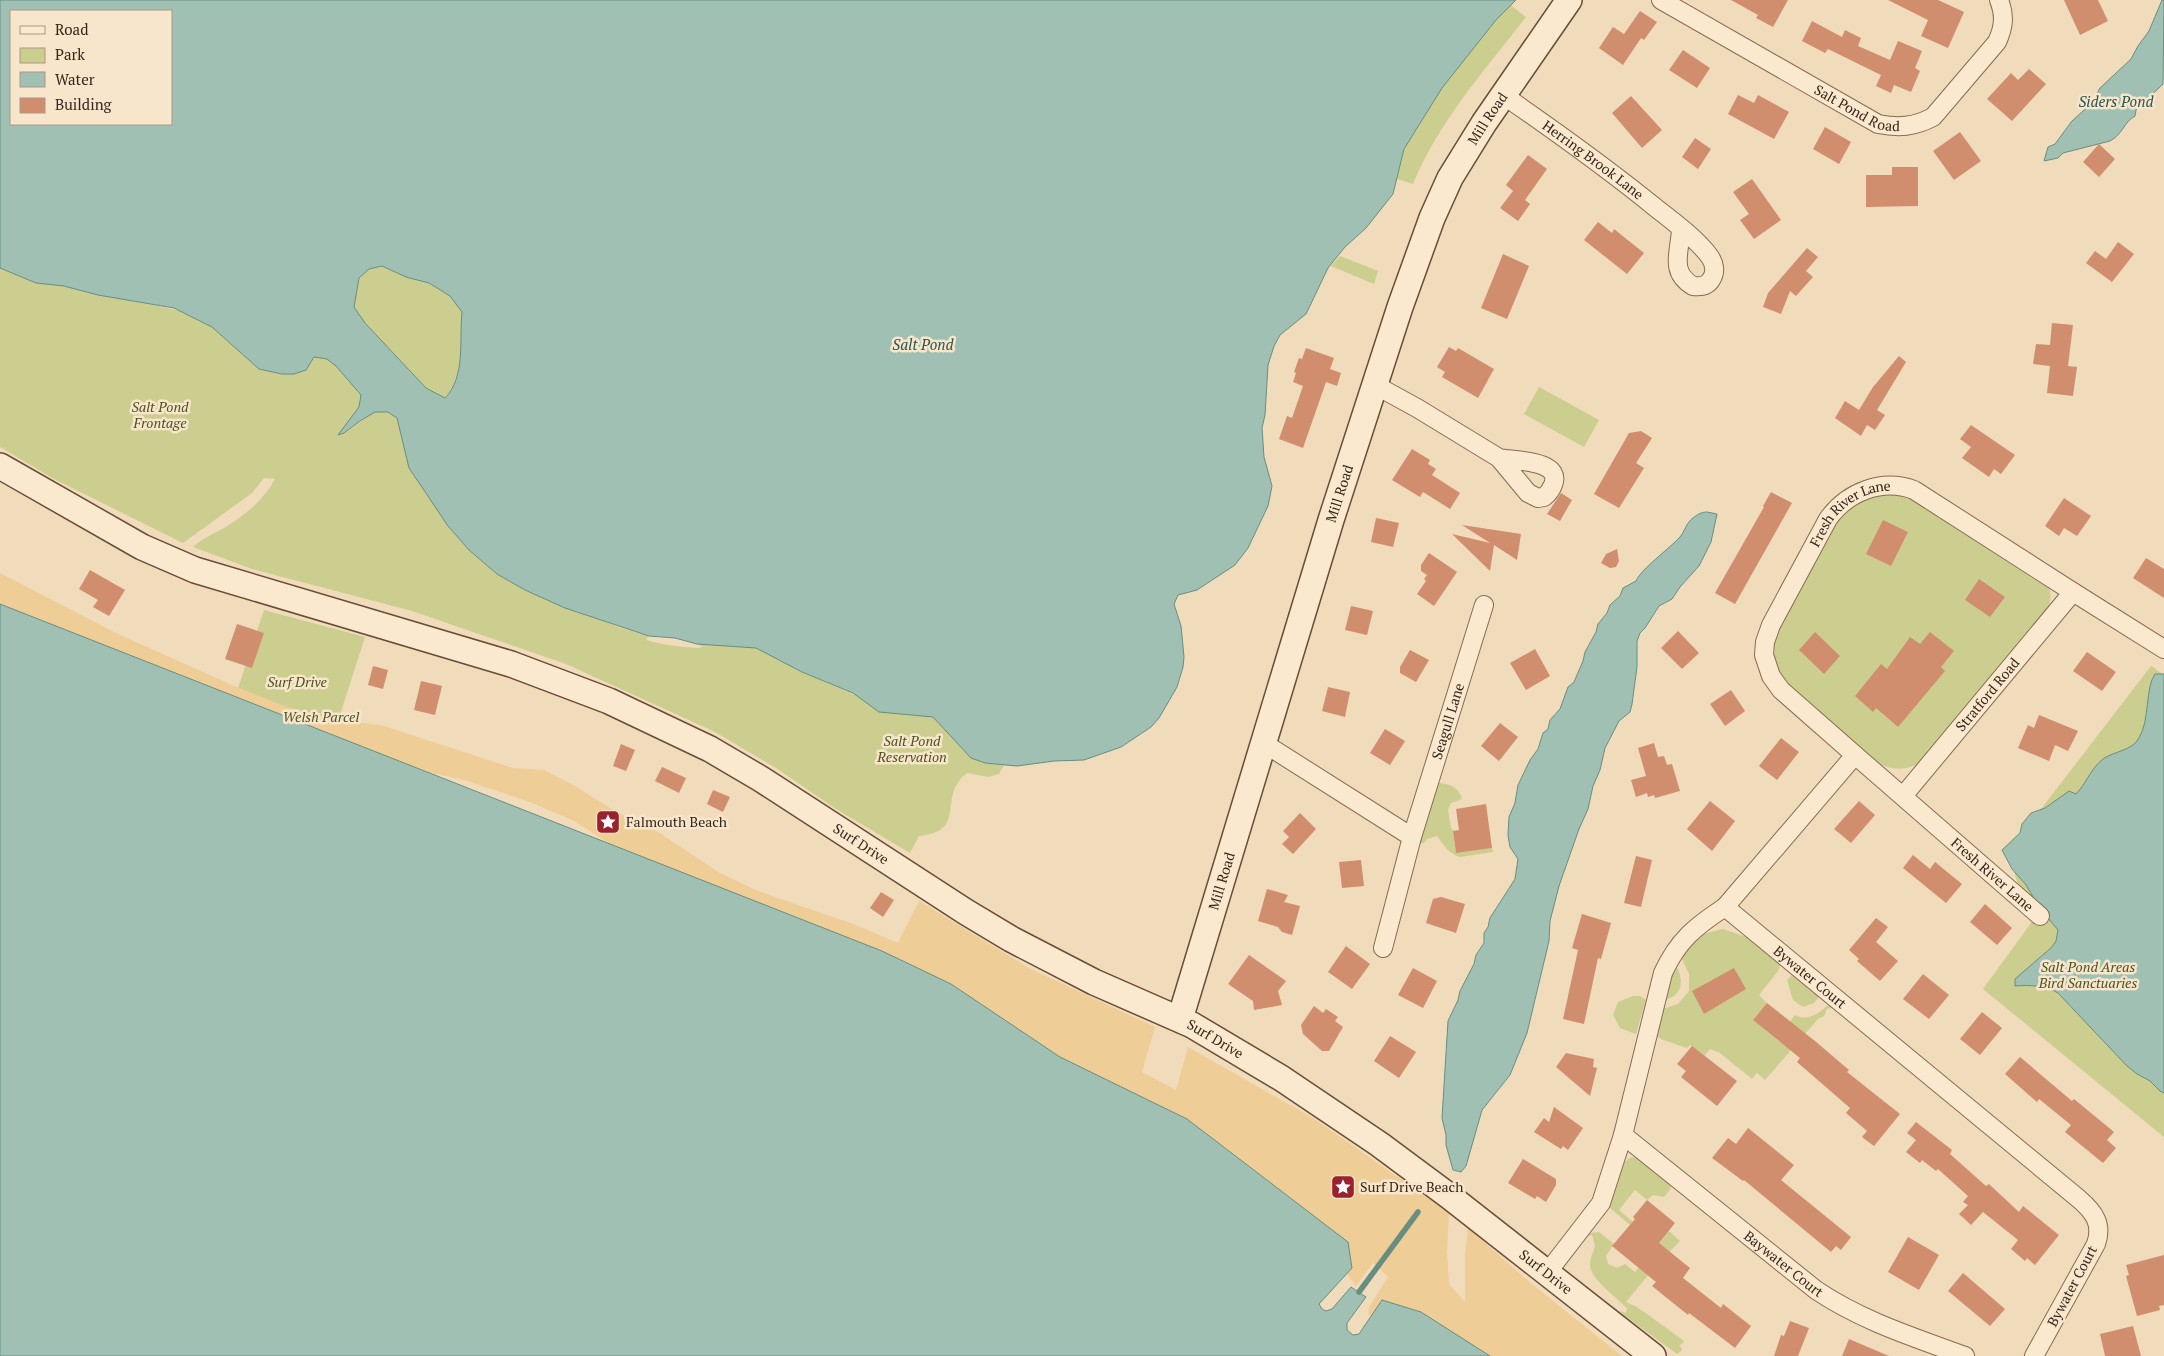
<svg xmlns="http://www.w3.org/2000/svg" width="2164" height="1356" font-family="'PT Serif',serif">
	<style>
		.green { fill: #ccce8f }
		.sand { fill: #eece96 }
		.water { fill: #a0c0b4; stroke: #678e80; fill-rule: evenodd }
		.lines { fill: none; stroke-linecap: round; stroke-linejoin: round }
		.stream { stroke: #678e80; stroke-width: 5.5 }
		.building { fill: #d08e6f }
		.street-casing { stroke: #876b54; stroke-width: 20 }
		.secondary-casing { stroke: #694c38; stroke-width: 28 }
		.street { stroke: #fae9ce; stroke-width: 18 }
		.secondary { stroke: #fae9ce; stroke-width: 25 }
		.labels { text-anchor: middle; stroke-width: 5; stroke-linejoin: round; paint-order: stroke }
		.street-label { font-size: 14px; fill: #36251a; stroke: #f7e6cb }
		.park-label { font-size: 14px; font-style: italic; fill: #4b5320; stroke: #f7e6cb }
		.poi-label { font-size: 14px; fill: #36251a; stroke: #f7e6cb; text-anchor: start }
		.water-label { font-size: 15px; font-style: italic; fill: #28564f; stroke: #f7e6cb }
	</style>
	<rect width="100%" height="100%" fill="#f0dbbb"/>
	<path class="green" d="M1504,0L1526,17C1485,70 1439,121 1413,184L1385,175L1389,160Z
		M1340,256L1378,271L1374,284L1331,266Z
		M382,266L406,277L429,283L450,296L462,312C459,341 466,376 444,398L426,388L388,347L362,406L345,433L374,412L391,396L448,526L469,550L497,574L525,590L621,628L649,636L646,640C664,645 680,647 698,648L703,647L697,644H749L802,672L855,695L940,712L985,763L1004,765L999,774L988,777L967,773C936,797 969,831 919,836L910,853L836,809L776,768L715,732L566,664L412,611L252,569L193,547C203,538 213,534 224,528C244,516 264,500 275,479L264,478L252,493L183,543L54,479L0,447V268L36,283L64,286L181,311L201,312L259,369L282,374L306,370L314,357L354,307L359,278L369,269Z
		M1539,387L1599,420L1584,447L1524,414Z
		M1904,493L2048,585C2052,596 2051,602 2046,612L1925,760C1908,771 1892,772 1874,761C1848,738 1789,696 1777,665C1773,656 1774,644 1777,635C1781,615 1793,597 1802,580C1815,555 1826,528 1846,508C1861,494 1885,494 1904,493Z
		M264,610L365,637L331,743L230,712Z
		M2151,666L2164,675V1137L1983,989L2034,919L2019,888L2008,852Z
		M1439,783C1450,784 1459,787 1462,799L1451,803L1448,810L1451,828L1454,831H1453L1456,853L1492,848L1493,852L1460,857C1449,854 1443,844 1437,836L1427,839L1424,843L1418,844Z
		M1723,929L1749,938L1781,964L1778,971L1759,995L1767,1003L1753,1020L1785,1046L1790,1022L1795,1015C1809,1022 1819,1013 1829,1004L1833,1007L1827,1009L1824,1016L1818,1019L1765,1080L1757,1073L1752,1079L1720,1053L1710,1049L1704,1056L1690,1045L1687,1048L1661,1039L1655,1035L1662,1009L1678,1004L1689,991V974L1681,957L1703,934Z
		M1676,966C1685,981 1682,996 1664,1000L1672,974Z
		M1793,974L1820,996L1814,1003L1803,1007L1793,1000L1787,980Z
		M1633,996H1640L1646,1000L1636,1034L1620,1028L1613,1015L1618,1002Z
		M1637,1157L1669,1182L1671,1188L1664,1197L1653,1195L1647,1200L1635,1190L1619,1210L1633,1222L1630,1225L1610,1208V1205L1624,1163L1629,1158Z
		M1669,1231L1680,1241L1653,1269L1626,1302L1637,1307L1683,1340L1684,1342L1679,1346L1681,1347L1682,1350L1677,1354L1625,1316L1619,1311L1626,1313L1627,1308C1617,1298 1589,1278 1590,1264C1590,1257 1594,1252 1595,1245L1592,1235L1588,1236L1590,1233L1599,1232L1614,1244L1606,1256L1608,1264L1617,1268L1625,1264L1635,1272Z"/>
	<path class="sand" d="M0,573L116,633L234,686L287,707L329,718L384,726L513,768L544,770L575,786L618,813L643,822L720,873L758,891L856,925L898,943L919,901L1029,968L1155,1027L1142,1072L1176,1090L1188,1047L1313,1118L1449,1213L1447,1252L1449,1284L1465,1302V1255L1468,1228L1533,1285L1622,1356H1415L1368,1314L1369,1307L1388,1277L1373,1263L1356,1286L1340,1264L696,898L574,821L530,802L464,780L408,768L0,615Z"/>
	<path class="water" d="M0,0H1516L1496,20L1442,88L1404,149L1393,194L1366,228L1345,247L1328,268L1306,314L1280,335L1274,346L1268,365L1265,415L1262,428L1264,457L1272,486L1268,506L1248,548L1235,565L1197,590L1178,595L1174,604L1181,626L1184,657L1183,667L1177,687L1159,718L1151,727L1121,747L1084,760L1054,761L1017,766L985,763L971,758L933,717L879,712L853,693L802,672L756,648L697,644L675,638L649,636L565,608L525,590L497,574L469,550L448,526L409,468L397,418L388,412H375L360,421L344,433L338,435L359,407L361,395L336,366L327,359L314,357L306,370L294,374H282L259,369L212,327L174,308L98,295L64,286L36,283L0,268ZM11,11H171V124H11ZM382,266L406,277L429,283L450,296L462,312C459,341 466,376 445,398L426,388L365,323L354,307L359,278L369,269Z
		M2162,0H2164L2163,84L2136,110L2135,116C2124,122 2123,134 2110,141L2063,153L2058,158L2044,161L2048,147L2055,144L2072,121L2093,102L2100,88L2131,59L2138,46L2149,31Z
		M1707,512L1717,514L1711,542L1699,566L1680,587L1672,599L1659,606L1645,628L1640,633L1637,641V667L1632,704L1630,712L1619,721L1605,748L1600,770L1593,786L1588,809L1579,829L1559,886L1550,921L1549,941L1527,1033L1510,1075L1482,1110L1466,1166L1461,1172L1453,1170L1446,1145V1135L1442,1118L1448,1021L1458,1000L1460,991L1474,964L1476,955L1484,943V933L1488,927L1490,918L1515,879L1518,859L1510,847L1508,835L1509,817L1515,803L1518,785L1530,760L1538,749L1543,733L1548,729L1550,720L1560,709L1568,687L1574,682L1583,661L1585,652L1596,632L1598,624L1607,613L1610,605L1620,596L1623,588L1636,581C1641,569 1669,549 1680,537C1685,531 1686,523 1693,518C1698,514 1702,512 1707,512Z
		M0,604L882,951L951,984L1060,1057L1187,1119L1348,1242L1352,1268L1319,1304L1322,1309L1326,1311L1332,1309L1351,1287L1366,1297L1347,1323V1330L1353,1335L1359,1334L1382,1300L1421,1312L1490,1356H0Z
		M2155,674H2164V1093L2160,1091L2150,1081L2137,1074L2126,1065L2058,993C2045,985 2030,985 2015,986V979L2052,947L2056,941L2058,930L2039,907L2026,885L2012,869L2002,850L2020,833L2022,824L2031,813L2045,808L2069,791L2076,794C2086,784 2091,768 2103,759C2114,751 2132,751 2139,738C2150,720 2145,688 2155,674Z"/>
	<g class="lines">
		<path class="stream" d="M1359,1292L1418,1212"/>
	</g>
	<path class="building" d="M1731,0H1788L1773,27L1756,18L1758,15Z
		M1888,0H1938L1964,12L1948,48L1921,36L1928,20Z
		M2064,0H2098L2108,21L2080,35Z
		M1640,11L1657,22L1644,40L1641,38L1623,65L1599,48L1613,27L1624,34Z
		M1812,21L1842,37L1845,30L1861,38L1858,46L1890,60L1898,41L1922,51L1915,68L1920,71L1911,92L1894,85L1891,93L1876,86L1881,75L1828,49L1825,53L1802,41Z
		M1683,50L1710,68L1697,88L1669,70Z
		M2029,69L2046,84L2012,121L1987,99L2011,73L2018,80Z
		M1738,95L1754,103L1758,95L1789,112L1774,139L1728,114Z
		M1631,96L1662,130L1642,148L1612,113Z
		M1825,127L1851,142L1839,164L1813,149Z
		M1960,132L1981,161L1954,180L1933,151Z
		M1695,138L1711,149L1698,169L1682,157Z
		M2099,144L2115,159L2099,177L2083,162Z
		M1528,155L1547,169L1525,200L1530,204L1518,221L1500,208L1513,191L1506,185Z
		M1892,167H1918V206L1866,207V175H1892Z
		M1752,179L1781,220L1754,239L1740,220L1749,214L1733,192Z
		M1598,222L1612,233L1614,229L1644,253L1627,274L1584,240Z
		M2118,242L2134,254L2112,282L2086,263L2095,251L2106,259Z
		M1807,248L1818,257L1806,271L1813,277L1796,296L1790,291L1781,314L1763,307L1768,293Z
		M1503,254L1529,266L1507,319L1481,308Z
		M2052,323L2073,325L2068,366L2077,367L2073,396L2047,393L2050,366L2033,364L2036,344L2050,345Z
		M1449,347L1456,351L1458,348L1494,369L1478,398L1442,377L1445,372L1437,367Z
		M1306,348L1334,358L1330,369L1341,373L1337,386L1326,382L1303,448L1279,439L1287,416L1292,418L1303,386L1293,382L1296,373L1294,372L1299,358L1302,359Z
		M1899,356L1906,362L1877,410L1885,415L1875,430L1867,425L1861,436L1835,418L1845,401L1859,410L1873,387Z
		M1971,425L2015,455L2001,474L1994,469L1989,477L1962,458L1971,447L1960,439Z
		M1641,431L1652,438L1636,463L1644,468L1619,508L1594,494L1629,433Z
		M1412,449L1430,460L1428,464L1436,469L1432,475L1460,493L1450,509L1423,492L1420,497L1392,480Z
		M1771,492L1792,503L1735,604L1715,593L1764,507L1763,506Z
		M1561,493L1572,500L1560,521L1547,514Z
		M2064,498L2091,516L2077,536L2064,528L2059,536L2045,526Z
		M1376,518L1399,523L1393,547L1371,542Z
		M1883,520L1908,532L1891,566L1866,554Z
		M1462,525L1521,534L1517,560L1494,545L1490,571L1452,534L1490,543Z
		M1617,549L1619,561L1616,567L1610,568L1601,563L1606,554Z
		M1429,553L1457,572L1434,606L1417,594L1426,581L1424,579L1427,575L1421,571V565Z
		M2146,558L2164,569V598L2133,578Z
		M90,570L125,590L109,616L93,607L98,600L79,589Z
		M1979,579L2005,597L1990,617L1965,600Z
		M1351,606L1373,611L1367,635L1345,630Z
		M237,624L264,633L252,668L225,659Z
		M1678,631L1699,653L1682,669L1661,648Z
		M1815,632L1840,656L1824,674L1799,650Z
		M1930,632L1954,651L1941,667L1945,671L1898,727L1876,708L1873,712L1855,696L1881,664L1887,669L1910,637L1920,644Z
		M1535,649L1550,676L1526,690L1510,663Z
		M1410,650L1429,660L1416,682L1400,673V667Z
		M2087,652L2116,672L2102,691L2073,671Z
		M373,666L388,670L383,689L368,685Z
		M421,681L442,686L435,715L414,710Z
		M1328,687L1350,692L1345,717L1322,711Z
		M1731,690L1745,711L1725,726L1710,704Z
		M2039,715L2078,731L2068,751L2055,745L2049,761L2018,748L2028,725L2034,728Z
		M1500,723L1518,737L1499,761L1481,746Z
		M1385,729L1405,741L1390,765L1370,753Z
		M1781,738L1799,752L1777,780L1759,766Z
		M1654,743L1658,757L1664,756L1667,765L1672,764L1680,791L1655,798L1654,795L1648,797L1647,793L1636,797L1631,780L1646,776L1638,748Z
		M621,744L635,750L626,771L613,766Z
		M662,767L686,778L679,793L655,781Z
		M713,790L730,797L723,812L707,804Z
		M1710,801L1735,821L1712,851L1687,829Z
		M1859,801L1875,815L1851,843L1834,829Z
		M1486,804L1492,848L1456,853L1453,831L1459,830L1456,809Z
		M1300,813L1316,829L1293,854L1282,844L1289,837L1283,831Z
		M1913,855L1930,869L1935,862L1962,884L1946,903L1903,868Z
		M1636,856L1652,860L1641,907L1624,903Z
		M1361,860L1364,886L1342,888L1339,862Z
		M1267,889L1288,895L1284,902L1300,906L1292,935L1282,932L1278,927L1258,921Z
		M881,892L894,900L883,917L870,908Z
		M1441,897L1465,904L1456,933L1426,923L1433,899Z
		M1985,904L2012,928L1997,945L1970,922Z
		M1582,914L1611,923L1601,959L1598,958L1584,1024L1563,1019L1578,950L1572,948Z
		M1876,918L1888,927L1876,942L1898,961L1880,981L1857,961L1859,959L1849,950Z
		M1346,946L1370,964L1352,989L1328,972Z
		M1249,955L1286,981L1278,991L1282,1005L1254,1010L1253,1001L1228,984Z
		M1413,968L1437,981L1423,1008L1398,995Z
		M1734,968L1746,989L1704,1014L1692,991Z
		M1923,974L1949,995L1929,1019L1903,999Z
		M1767,1003L1815,1041L1849,1070L1847,1072L1900,1114L1874,1146L1862,1137L1867,1131L1846,1113L1850,1108L1797,1062L1800,1058L1753,1020Z
		M1314,1006L1323,1013L1326,1009L1338,1017L1335,1021L1343,1027L1329,1051H1322L1303,1034L1301,1025Z
		M1982,1012L2002,1028L1980,1055L1960,1039Z
		M1390,1036L1416,1052L1399,1078L1374,1061Z
		M1692,1046L1737,1081L1717,1106L1681,1077L1686,1071L1677,1064Z
		M1566,1053L1594,1059L1593,1067L1597,1068L1590,1096L1556,1067Z
		M2020,1057L2072,1101L2074,1099L2114,1132L2107,1140L2116,1148L2103,1163L2065,1132L2071,1125L2039,1099L2037,1102L2005,1074Z
		M1554,1107L1583,1128L1568,1150L1563,1146L1561,1149L1534,1132L1544,1118L1549,1122Z
		M1916,1122L1952,1150L1950,1154L1986,1186L1989,1184L2019,1212L2023,1206L2059,1235L2035,1265L2027,1258L2025,1261L2011,1249L2018,1240L1983,1212L1971,1225L1959,1214L1968,1205L1963,1202L1968,1196L1938,1169L1936,1171L1922,1160L1920,1163L1906,1152L1916,1140L1907,1133Z
		M1748,1128L1794,1165L1781,1180L1851,1237L1841,1250L1836,1246L1831,1252L1744,1180L1743,1181L1712,1158L1728,1138L1736,1144Z
		M1523,1159L1556,1179V1185L1546,1202L1537,1196L1535,1199L1508,1183Z
		M1647,1200L1675,1223L1659,1243L1690,1268L1683,1278L1721,1308L1723,1304L1751,1326L1735,1348L1689,1313L1688,1315L1652,1286L1656,1282L1612,1246L1635,1219L1633,1217Z
		M1908,1237L1939,1255L1919,1290L1888,1272Z
		M2164,1255V1305L2159,1306L2160,1310L2137,1316L2126,1276L2129,1275L2126,1265Z
		M1963,1273L2005,1309L1990,1326L1948,1291Z
		M1790,1321L1809,1328L1798,1356H1774L1781,1335L1784,1336Z
		M2133,1326L2141,1356H2105L2100,1334Z
		M1849,1339L1889,1356H1842Z"/>
	<g class="lines">
		<defs>
			<g id="street">
				<path id="s1" d="M1661,0L1878,124C1899,128 1914,127 1933,117L1997,42C2004,27 2005,15 1999,0"/>
				<path id="s2" d="M1503,95C1555,131 1607,168 1656,208C1673,221 1698,240 1710,257C1714,263 1716,271 1712,278C1708,286 1701,287 1693,286C1669,272 1680,252 1681,229"/>
				<path d="M1375,385L1417,408L1499,458L1528,493L1538,498L1544,497C1549,493 1551,490 1553,485C1563,460 1515,461 1499,458"/>
				<path d="M1265,744L1412,837"/>
				<path id="s3" d="M1855,755L2040,916"/>
				<path id="s4" d="M1903,796L2073,592"/>
				<path id="s5" d="M1725,907L1855,755L1781,690L1771,676L1764,655L1765,642L1771,625L1828,519C1847,492 1882,478 1914,490L2073,592L2164,649"/>
				<path id="s6" d="M1383,948L1412,837L1484,605"/>
				<path id="s7" d="M1623,1135L1816,1290C1862,1321 1913,1337 1965,1356"/>
				<path id="s8" d="M1547,1273L1601,1203L1623,1135L1663,973C1678,940 1696,926 1725,907L2079,1199C2094,1212 2103,1224 2096,1244L2034,1356"/>
			</g>
			<g id="secondary">
				<path id="s9" d="M0,466L142,547L195,570L511,664L609,701L710,749L761,779L966,912L1011,939L1094,982L1192,1025L1281,1078L1379,1144L1449,1196L1653,1356"/>
				<path id="s10" d="M1180,1019L1331,520L1400,307L1432,218L1450,178L1484,123L1569,0"/>
			</g>
		</defs>
		<use href="#street" class="street-casing"/>
		<use href="#secondary" class="secondary-casing"/>
		<use href="#street" class="street"/>
		<use href="#secondary" class="secondary"/>
	</g>
	<defs>
		<symbol id="sight-square" viewBox="-11 -11 22 22"><rect x="-9" y="-9" width="18" height="18" rx="4" fill="#99222e" stroke="#f7e6cb"/><path d="M0-6L1.8-2.2L6-1.7L2.9 1.2L3.7 5.4L0 3.3L-3.7 5.4L-2.9 1.2L-6-1.7L-1.8-2.2Z" fill="#fff"/></symbol>
	</defs>
	<g fill-rule="evenodd">
		<use href="#sight-square" x="594" y="808" width="28" height="28"/>
		<use href="#sight-square" x="1329" y="1173" width="28" height="28"/>
	</g>
	<g class="labels">
		<g class="street-label">
			<text dy="5" stroke="none"><textPath href="#s1" startOffset="225">Salt Pond Road</textPath></text>
			<text dy="5" stroke="none"><textPath href="#s10" startOffset="954">Mill Road</textPath></text>
			<text dy="5" stroke="none"><textPath href="#s2" startOffset="111">Herring Brook Lane</textPath></text>
			<text dy="5" stroke="none"><textPath href="#s10" startOffset="549">Mill Road</textPath></text>
			<text dy="5" stroke="none"><textPath href="#s5" startOffset="511">Fresh River Lane</textPath></text>
			<text dy="5" stroke="none"><textPath href="#s4" startOffset="132">Stratford Road</textPath></text>
			<text dy="5" stroke="none"><textPath href="#s6" startOffset="236">Seagull Lane</textPath></text>
			<text dy="5" stroke="none"><textPath href="#s9" startOffset="946">Surf Drive</textPath></text>
			<text dy="5" stroke="none"><textPath href="#s3" startOffset="182">Fresh River Lane</textPath></text>
			<text dy="5" stroke="none"><textPath href="#s10" startOffset="144">Mill Road</textPath></text>
			<text dy="5" stroke="none"><textPath href="#s8" startOffset="529">Bywater Court</textPath></text>
			<text dy="5" stroke="none"><textPath href="#s9" startOffset="1351">Surf Drive</textPath></text>
			<text dy="5" stroke="none"><textPath href="#s7" startOffset="206">Baywater Court</textPath></text>
			<text dy="5" stroke="none"><textPath href="#s9" startOffset="1756">Surf Drive</textPath></text>
			<text transform="translate(2072 1286) rotate(-62)" y="5">Bywater Court</text>
		</g>
		<g class="park-label">
			<text x="160" y="412">Salt Pond<tspan x="160" dy="16">Frontage</tspan></text>
			<text x="297" y="687">Surf Drive</text>
			<text x="321" y="722">Welsh Parcel</text>
			<text x="912" y="746">Salt Pond<tspan x="912" dy="16">Reservation</tspan></text>
			<text x="2088" y="972">Salt Pond Areas<tspan x="2088" dy="16">Bird Sanctuaries</tspan></text>
		</g>
		<g class="poi-label">
			<text x="626" y="827">Falmouth Beach</text>
			<text x="1360" y="1192">Surf Drive Beach</text>
		</g>
		<g class="water-label">
			<text x="2116" y="107">Siders Pond</text>
			<text x="923" y="350">Salt Pond</text>
		</g>
	</g>
	<rect x="10" y="10" width="162" height="115" fill="#f7e6cb" stroke="#aa9984"/>
	<rect x="20" y="26" width="25" height="8" fill="#fae9ce" stroke="#aa9984"/>
	<text x="55" y="35" font-size="15" fill="#36251a">Road</text>
	<rect x="20" y="48" width="25" height="15" fill="#ccce8f" stroke="#aa9984"/>
	<text x="55" y="60" font-size="15" fill="#36251a">Park</text>
	<rect x="20" y="72" width="25" height="15" fill="#a0c0b4" stroke="#aa9984"/>
	<text x="55" y="85" font-size="15" fill="#36251a">Water</text>
	<rect x="20" y="98" width="25" height="15" fill="#d08e6f" stroke="#aa9984"/>
	<text x="55" y="110" font-size="15" fill="#36251a">Building</text>
</svg>
